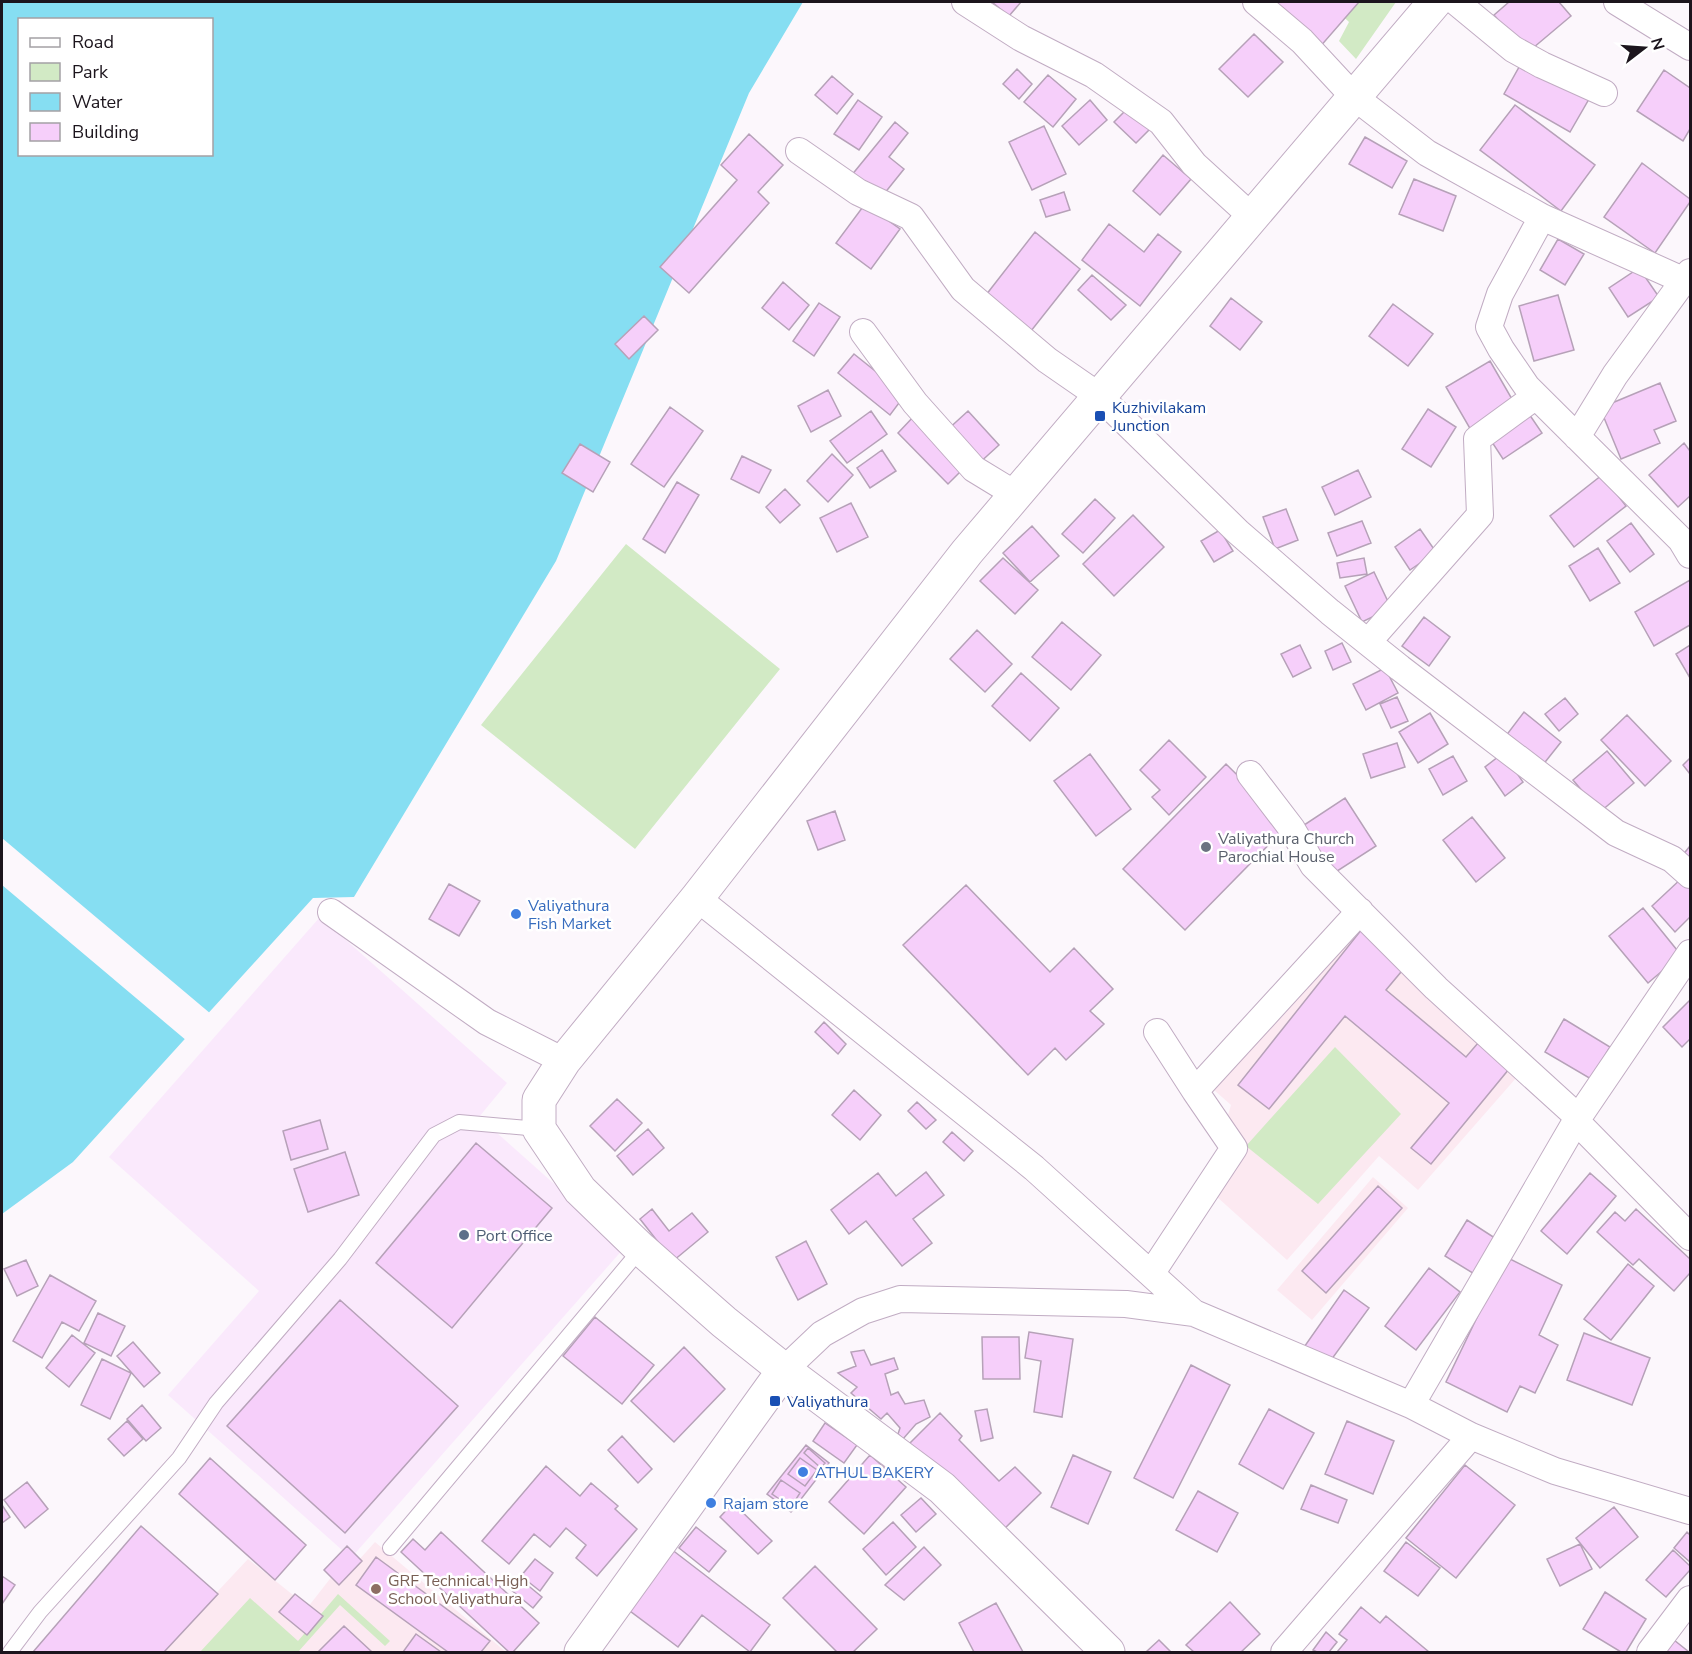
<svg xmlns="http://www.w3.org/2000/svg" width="1692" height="1654" font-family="'Nunito Sans',sans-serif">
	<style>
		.built { fill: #fae9fc }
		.education { fill: #fce9f1 }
		.green { fill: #d2eac5 }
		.water { fill: #86def2; fill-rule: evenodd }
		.pier { fill: #fcf7fc }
		.building { fill: #f6cffa; stroke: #b6a1b8; stroke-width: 1.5 }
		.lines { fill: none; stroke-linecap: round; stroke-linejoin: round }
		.service-casing { stroke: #c1acc3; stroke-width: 16 }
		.minor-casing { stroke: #c1acc3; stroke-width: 28 }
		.secondary-casing { stroke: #c1acc3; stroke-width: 35 }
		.service { stroke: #fff; stroke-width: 14 }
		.minor { stroke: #fff; stroke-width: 26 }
		.secondary { stroke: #fff; stroke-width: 33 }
		.transit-dot { fill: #1a4fb4; stroke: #fff; stroke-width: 2 }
		.worship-dot { fill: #6b7280; stroke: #fff; stroke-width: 2 }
		.shop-dot { fill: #3f7fe0; stroke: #fff; stroke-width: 2 }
		.service-dot { fill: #5c6f8a; stroke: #fff; stroke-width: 2 }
		.education-dot { fill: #8d6e63; stroke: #fff; stroke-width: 2 }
		.labels { text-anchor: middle; stroke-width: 5; stroke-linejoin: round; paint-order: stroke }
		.transit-label { font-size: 16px; fill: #164399; stroke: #fff; text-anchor: start }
		.worship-label { font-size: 16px; fill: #5b616d; stroke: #fff; text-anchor: start }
		.shop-label { font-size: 16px; fill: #366cbe; stroke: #fff; text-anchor: start }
		.service-label { font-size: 16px; fill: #4e5e75; stroke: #fff; text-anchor: start }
		.education-label { font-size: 16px; fill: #785e54; stroke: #fff; text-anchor: start }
	</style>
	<rect width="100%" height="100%" fill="#fcf7fc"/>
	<path class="built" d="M320,917L507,1083L479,1117L625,1247L351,1558L168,1395L259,1291L109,1157Z"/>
	<path class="education" d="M1361,924L1524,1069L1418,1190L1379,1156L1287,1260L1206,1187L1231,1105L1214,1090Z
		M1373,1177L1408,1208L1312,1320L1277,1290Z
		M375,1542L506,1652H161L248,1559L308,1607L340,1566L349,1571Z"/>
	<path class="green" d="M1328,2H1396L1356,59L1339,41L1349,22Z
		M626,544L780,669L635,849L481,725Z
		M1335,1047L1401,1114L1318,1204L1246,1146Z
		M338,1594L390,1641L385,1646L340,1605L298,1652H200L250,1598L298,1641Z"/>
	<path class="water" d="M2,2H803L749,93L556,561L354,897L313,898L73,1162L2,1214ZM20,20H212V154H20Z"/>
	<path class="pier" d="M2,838L211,1014L187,1041L2,885Z"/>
	<path class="building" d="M992,2H1021L1009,16Z
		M1272,2H1359L1319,48Z
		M1509,2H1559L1571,16L1527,53L1494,15Z
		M1254,34L1283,62L1248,97L1219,69Z
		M1523,60L1589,99L1570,132L1504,94Z
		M1017,69L1032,84L1019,99L1003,84Z
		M1664,70L1690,88V129L1683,141L1637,111Z
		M1048,75L1076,99L1053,127L1024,102Z
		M832,76L853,94L837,114L815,95Z
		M858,100L882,117L859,150L834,134Z
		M1090,100L1107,120L1079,145L1062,126Z
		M1515,105L1595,165L1561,211L1480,150Z
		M1129,107L1151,128L1136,143L1114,122Z
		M895,122L908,133L889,157L904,169L880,199L851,176Z
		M1044,126L1066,174L1032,190L1009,142Z
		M749,134L783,165L758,192L769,203L689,293L660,267L737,180L721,165Z
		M1365,137L1407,161L1392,188L1349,164Z
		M1163,155L1191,179L1160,215L1133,191Z
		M1642,163L1690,199V202L1655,253L1604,217Z
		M1414,179L1456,196L1443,231L1399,214Z
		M1064,192L1070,210L1046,217L1040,200Z
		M865,204L900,229L871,269L836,243Z
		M1109,224L1144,252L1158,234L1181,252L1140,306L1082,260Z
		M1035,232L1080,269L1031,331L986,295Z
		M1558,239L1584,254L1565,285L1540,270Z
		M1639,268L1659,297L1628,317L1609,288Z
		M1092,275L1126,305L1111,320L1078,290Z
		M783,282L809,305L789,330L762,308Z
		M1558,295L1574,350L1534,361L1519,306Z
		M1231,298L1262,322L1240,350L1210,326Z
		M819,303L840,317L814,356L793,341Z
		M1393,304L1433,334L1408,366L1369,336Z
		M644,316L658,330L629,359L615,344Z
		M854,354L905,395L890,415L838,373Z
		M1490,361L1516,406L1472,432L1446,387Z
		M1660,383L1676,421L1654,430L1660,443L1621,459L1600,408Z
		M828,390L841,416L811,432L798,406Z
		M670,407L703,431L664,487L631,464Z
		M1428,409L1456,427L1431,467L1402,449Z
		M871,411L887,434L847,463L830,441Z
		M968,411L999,445L976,466L945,432Z
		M1527,411L1542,433L1503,459L1488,436Z
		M915,415L965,467L948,484L898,433Z
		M1684,443L1690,451V496L1678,507L1649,475Z
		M580,444L610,462L593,492L562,473Z
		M882,450L896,471L870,488L857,468Z
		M832,454L853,475L828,502L807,481Z
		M742,456L771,470L759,493L731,479Z
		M1358,470L1371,497L1335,515L1322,487Z
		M1602,475L1626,506L1574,547L1550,516Z
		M677,482L699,495L665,553L643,539Z
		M785,489L800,505L780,523L766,507Z
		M1095,499L1115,518L1083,553L1062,534Z
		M851,503L868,537L837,552L820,518Z
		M1286,509L1298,540L1275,549L1263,517Z
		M1133,515L1164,547L1114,596L1083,564Z
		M1362,521L1371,543L1337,556L1328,533Z
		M1631,523L1654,554L1630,572L1607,541Z
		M1032,526L1059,556L1030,582L1003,553Z
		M1420,529L1436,552L1410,570L1395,547Z
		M1220,530L1233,551L1214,562L1201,541Z
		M1598,548L1620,583L1590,601L1569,566Z
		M1003,558L1038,590L1015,614L980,581Z
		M1364,558L1367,574L1340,578L1337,563Z
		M1374,572L1391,608L1362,622L1345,586Z
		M1690,580V625L1654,646L1635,612Z
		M1424,617L1450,637L1429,666L1402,646Z
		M1062,622L1101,655L1071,690L1032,657Z
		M977,630L1012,664L985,692L950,659Z
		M1342,643L1351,662L1333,670L1325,651Z
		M1300,645L1311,668L1293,677L1281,654Z
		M1690,645V678L1676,654Z
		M1385,668L1398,693L1366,710L1353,684Z
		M1021,673L1059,708L1030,741L992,706Z
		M1397,697L1408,721L1391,728L1380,704Z
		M1565,698L1578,714L1559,731L1545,714Z
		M1524,712L1561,742L1542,766L1505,737Z
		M1430,713L1448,744L1418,763L1399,732Z
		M1627,715L1671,761L1645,786L1601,740Z
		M1169,740L1206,777L1169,815L1152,797L1160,790L1140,770Z
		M1397,743L1405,767L1371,778L1363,754Z
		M1607,751L1634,783L1600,812L1573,780Z
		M1503,753L1523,782L1505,796L1485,767Z
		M1090,754L1131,809L1096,836L1054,781Z
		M1453,756L1467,781L1443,795L1429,769Z
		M1690,758V774L1683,765Z
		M1226,764L1288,825L1185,930L1123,869Z
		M1345,798L1376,846L1328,877L1298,829Z
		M835,811L845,840L818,850L807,821Z
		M1472,817L1505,858L1476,882L1443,840Z
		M1690,846V864L1682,856Z
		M1684,876L1690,884V917L1675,932L1652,906Z
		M449,884L480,901L459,936L429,919Z
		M966,885L1050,972L1074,948L1113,989L1090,1011L1104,1024L1066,1060L1055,1048L1028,1075L903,945Z
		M1643,908L1681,955L1648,983L1609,936Z
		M1362,929L1406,966L1386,990L1466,1057L1478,1043L1509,1069L1431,1164L1411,1148L1449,1103L1345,1016L1269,1109L1238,1085Z
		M1690,1000V1039L1682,1047L1663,1027Z
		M1564,1019L1610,1047L1591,1079L1545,1052Z
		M824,1022L846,1044L838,1054L815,1032Z
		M854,1090L881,1115L860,1140L832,1115Z
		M617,1099L642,1123L615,1151L590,1126Z
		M917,1102L936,1120L926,1129L908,1111Z
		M320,1120L328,1149L291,1160L283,1131Z
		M648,1129L664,1148L633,1175L617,1156Z
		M952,1132L973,1151L964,1161L943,1142Z
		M476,1143L552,1208L452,1328L376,1263Z
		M345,1152L359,1195L308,1212L294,1169Z
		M926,1172L944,1195L913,1219L932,1243L902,1266L866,1221L849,1234L831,1210L878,1173L896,1196Z
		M1590,1173L1616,1196L1567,1254L1541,1231Z
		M1378,1186L1402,1208L1326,1293L1302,1271Z
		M652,1209L669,1231L692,1213L708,1232L673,1261L640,1219Z
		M1636,1209L1690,1259V1273L1674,1291L1639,1259L1633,1265L1597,1232L1615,1212L1625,1221Z
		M1467,1220L1498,1240L1476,1275L1445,1256Z
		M806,1241L827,1284L798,1300L776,1257Z
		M1506,1257L1562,1285L1539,1335L1558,1345L1535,1393L1520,1386L1507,1412L1446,1382Z
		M26,1260L38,1286L17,1296L4,1269Z
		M1628,1264L1654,1286L1611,1340L1584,1319Z
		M1429,1268L1460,1292L1416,1350L1385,1326Z
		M50,1275L96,1301L79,1331L62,1322L42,1358L13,1341Z
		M1344,1290L1369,1308L1326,1367L1302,1350Z
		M340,1300L458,1406L345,1533L227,1426Z
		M98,1313L125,1326L111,1356L84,1343Z
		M595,1317L654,1365L622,1404L563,1356Z
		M1029,1332L1073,1339L1062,1417L1034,1412L1041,1361L1025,1358Z
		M1584,1333L1650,1358L1632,1405L1567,1380Z
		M72,1335L95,1353L69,1387L46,1368Z
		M982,1337H1019L1020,1379H983Z
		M133,1342L160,1373L144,1387L117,1356Z
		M684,1347L725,1389L674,1442L631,1401Z
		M864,1350L871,1365L894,1358L898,1369L885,1374L891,1395L898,1392L905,1404L924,1400L930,1417L916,1424L903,1439L898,1434L900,1428L887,1413L881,1419L851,1393L857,1387L838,1373L856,1366L851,1352Z
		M102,1359L131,1373L110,1419L81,1405Z
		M1191,1365L1230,1385L1173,1498L1134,1478Z
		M142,1405L161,1428L146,1441L127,1419Z
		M987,1409L993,1438L981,1441L975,1411Z
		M1269,1409L1314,1433L1283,1489L1239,1464Z
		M940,1413L962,1436L959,1440L999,1481L1015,1467L1041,1493L1002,1531L908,1445Z
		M127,1421L143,1439L124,1456L108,1439Z
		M1347,1421L1394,1441L1373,1494L1325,1474Z
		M825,1423L857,1445L844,1463L813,1441Z
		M622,1436L652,1469L638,1483L608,1450Z
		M806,1445L829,1463L791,1512L767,1494Z
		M808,1448L825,1463L821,1468L804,1453Z
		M870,1455L906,1487L864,1534L829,1502Z
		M1073,1455L1111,1472L1088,1524L1051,1507Z
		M210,1458L306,1545L275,1580L179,1494Z
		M800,1458L817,1470L805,1486L788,1474Z
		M1465,1465L1515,1505L1456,1578L1406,1538Z
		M546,1466L580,1496L591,1483L618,1506L615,1509L637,1529L597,1576L576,1558L586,1545L566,1528L550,1547L534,1534L509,1564L482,1541Z
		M781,1480L800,1493L791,1507L772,1494Z
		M27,1482L48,1509L25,1528L4,1500Z
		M1311,1485L1347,1500L1338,1523L1301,1509Z
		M1198,1491L1238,1513L1217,1552L1176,1530Z
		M921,1498L936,1514L916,1532L901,1515Z
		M733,1503L772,1541L758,1554L720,1517Z
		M2,1505L10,1517L2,1523Z
		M1614,1507L1638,1537L1600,1568L1576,1538Z
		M893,1522L916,1547L886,1575L863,1549Z
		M141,1526L218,1594L164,1652H33Z
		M696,1527L726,1551L709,1572L679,1548Z
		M441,1532L539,1623L513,1652H509L401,1552L413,1539L425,1550Z
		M1687,1532L1690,1535V1562L1674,1548Z
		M1406,1542L1440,1568L1418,1596L1384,1571Z
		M1580,1544L1592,1569L1560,1586L1547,1559Z
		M347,1546L362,1561L339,1585L324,1570Z
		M924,1547L941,1565L904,1600L885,1585Z
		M671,1549L770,1625L750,1652L702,1615L678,1647L626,1608Z
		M1673,1550L1690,1566V1570L1666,1597L1646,1580Z
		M376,1557L490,1641L481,1652H448L356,1585Z
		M535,1559L553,1573L540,1591L521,1576Z
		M815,1566L877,1629L853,1652H837L783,1598Z
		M2,1576L15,1585L2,1604Z
		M519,1578L542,1597L533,1608L510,1589Z
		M1605,1592L1646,1619L1626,1652H1621L1583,1629Z
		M295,1594L323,1616L307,1635L279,1612Z
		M1230,1602L1260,1634L1241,1652H1194L1186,1645Z
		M996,1603L1023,1652H974L959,1623Z
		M1361,1607L1380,1623L1386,1616L1429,1652H1337L1347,1640L1339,1634Z
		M344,1626L372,1652H318Z
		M1326,1632L1337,1642L1329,1652H1317L1313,1650Z
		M416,1634L441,1652H403Z
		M1159,1640L1171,1652H1146Z
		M1674,1640L1689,1652H1662Z"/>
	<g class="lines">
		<defs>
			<path id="service" d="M390,1548L641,1249
				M10,1652L40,1612L179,1458L216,1403L340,1259L434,1135L459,1122L539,1129"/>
			<path id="minor" d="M965,2L1021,38L1094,75L1161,122L1194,164L1251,216
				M1256,2L1302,41L1353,96L1427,153L1542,217L1685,281
				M1456,2L1513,49L1542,65L1604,93
				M1617,2L1690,47
				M799,151L858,192L911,217L963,289L1047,360L1099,396L1238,532L1330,612L1400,668L1616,833L1672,859L1690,875
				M1542,217L1500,294L1489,327L1501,349L1527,387L1681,540L1690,555
				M863,332L915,403L974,469L1015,494
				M1577,437L1615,375L1690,272
				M1368,642L1480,515L1477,439L1536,396
				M1250,774L1292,829L1313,865L1436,988L1579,1118
				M697,898L1034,1168L1194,1313
				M331,912L487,1022L564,1061
				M1157,1032L1195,1091
				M1576,1121L1690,1237
				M1151,1274L1234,1148L1195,1091L1360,911
				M784,1370L822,1334L863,1311L900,1299L1126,1304L1194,1313L1411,1405L1471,1436L1555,1471L1690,1511
				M1411,1405L1576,1121L1690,953
				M1284,1652L1471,1436
				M1650,1652L1690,1599"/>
			<path id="secondary" d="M581,1652L784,1370
				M1108,1652L942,1488L784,1370L724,1322L641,1249L580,1190L539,1129V1100L564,1061L697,898L967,552L1435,2"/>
		</defs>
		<use href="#service" class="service-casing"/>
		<use href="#minor" class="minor-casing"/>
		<use href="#secondary" class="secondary-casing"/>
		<use href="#service" class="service"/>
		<use href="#minor" class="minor"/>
		<use href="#secondary" class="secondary"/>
	</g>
	<g class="transit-dot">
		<rect x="1094" y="410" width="12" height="12" rx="3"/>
		<rect x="769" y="1395" width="12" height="12" rx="3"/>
	</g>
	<circle class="worship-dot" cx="1206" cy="847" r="6"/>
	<g class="shop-dot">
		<circle cx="516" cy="914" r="6"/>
		<circle cx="803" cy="1472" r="6"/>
		<circle cx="711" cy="1503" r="6"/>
	</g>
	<circle class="service-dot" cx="464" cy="1235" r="6"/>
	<circle class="education-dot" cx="376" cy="1589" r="6"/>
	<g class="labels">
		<g class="transit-label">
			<text x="1112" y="413">Kuzhivilakam<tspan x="1112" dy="18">Junction</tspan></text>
			<text x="787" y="1407">Valiyathura</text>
		</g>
		<g class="worship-label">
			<text x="1218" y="844">Valiyathura Church<tspan x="1218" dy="18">Parochial House</tspan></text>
		</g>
		<g class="shop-label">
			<text x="528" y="911">Valiyathura<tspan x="528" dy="18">Fish Market</tspan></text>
			<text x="815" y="1478">ATHUL BAKERY</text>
			<text x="723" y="1509">Rajam store</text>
		</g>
		<g class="service-label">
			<text x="476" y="1241">Port Office</text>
		</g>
		<g class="education-label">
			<text x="388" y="1586">GRF Technical High<tspan x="388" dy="18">School Valiyathura</tspan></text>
		</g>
	</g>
	<rect width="1692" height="1654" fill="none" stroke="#1c151d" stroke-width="6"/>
	<rect x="18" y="18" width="195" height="138" fill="#ffffff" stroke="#a4a1a5" stroke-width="1.5"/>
	<rect x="30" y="38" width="30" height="9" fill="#ffffff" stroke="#a4a1a5" stroke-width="1.5"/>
	<text x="72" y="48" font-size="18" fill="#1c151d">Road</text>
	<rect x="30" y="63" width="30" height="18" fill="#d2eac5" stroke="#a4a1a5" stroke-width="1.5"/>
	<text x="72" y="78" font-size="18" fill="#1c151d">Park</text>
	<rect x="30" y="93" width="30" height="18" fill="#86def2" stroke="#a4a1a5" stroke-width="1.5"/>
	<text x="72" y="108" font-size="18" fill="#1c151d">Water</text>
	<rect x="30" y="123" width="30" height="18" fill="#f6cffa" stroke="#a4a1a5" stroke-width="1.5"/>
	<text x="72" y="138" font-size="18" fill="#1c151d">Building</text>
	<g transform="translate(1644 48) rotate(73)" stroke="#ffffff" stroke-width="4.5" paint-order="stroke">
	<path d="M0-4.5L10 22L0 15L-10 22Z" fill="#1c151d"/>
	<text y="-9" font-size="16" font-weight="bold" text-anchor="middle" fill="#1c151d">N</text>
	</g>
</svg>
